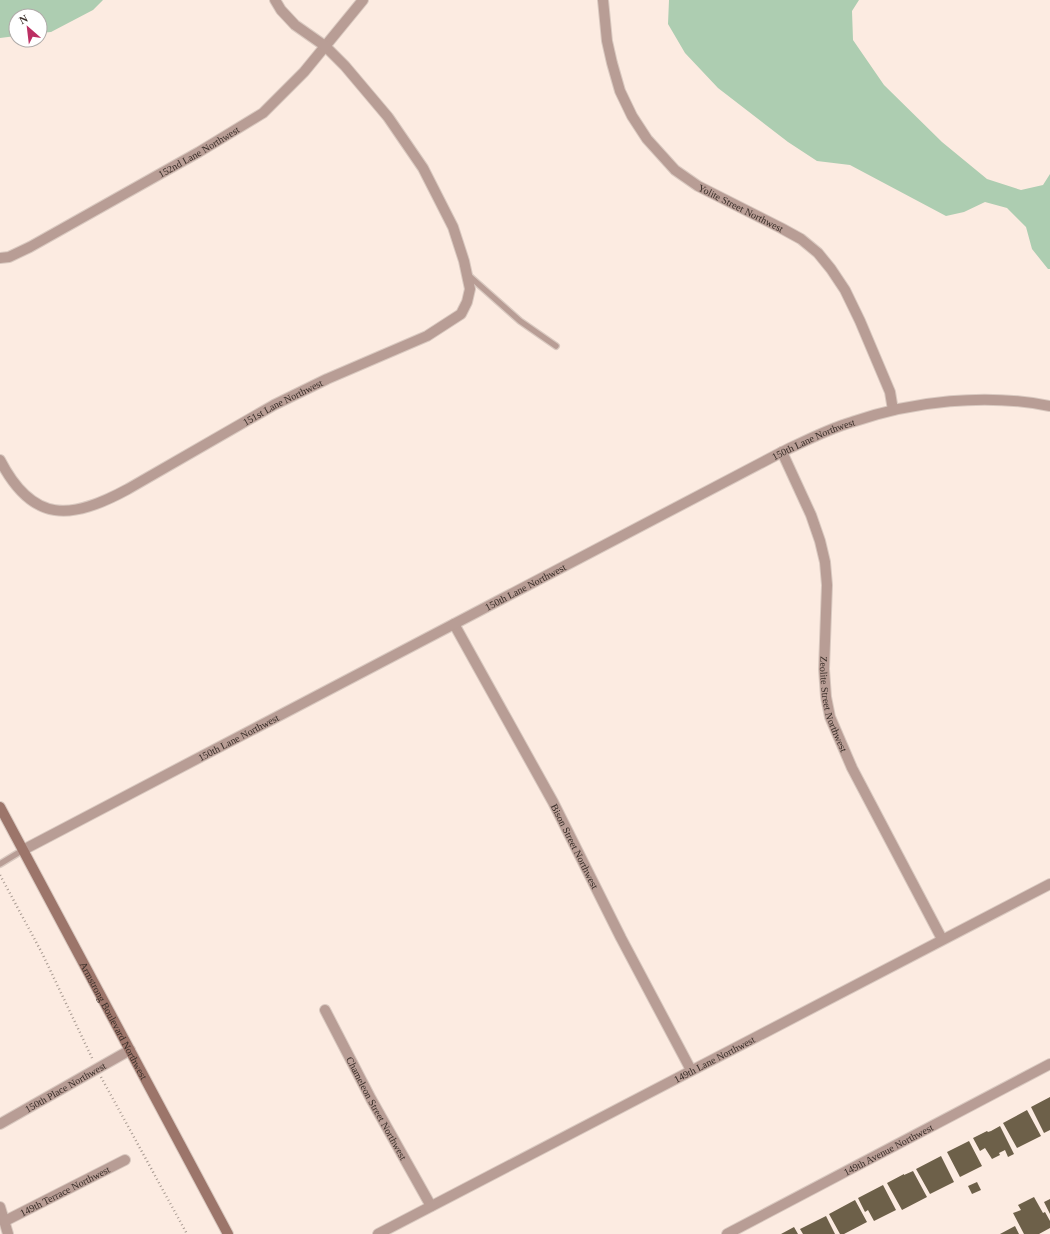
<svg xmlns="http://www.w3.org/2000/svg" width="1050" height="1234" font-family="'Times New Roman',serif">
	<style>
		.green { fill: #adcdb1 }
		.building { fill: #6d6049 }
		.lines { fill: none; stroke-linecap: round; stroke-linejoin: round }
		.lane-casing { stroke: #d9c9c0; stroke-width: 8 }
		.street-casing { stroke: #d9c9c0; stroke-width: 12 }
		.secondary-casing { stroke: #d9c9c0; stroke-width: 12 }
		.path { stroke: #a99b92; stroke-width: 2.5; stroke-dasharray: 1 3; stroke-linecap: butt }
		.lane { stroke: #b89d95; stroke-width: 5.5 }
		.street { stroke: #b89d95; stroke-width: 10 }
		.secondary { stroke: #9c756a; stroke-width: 10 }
		.labels { text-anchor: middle; stroke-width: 4; stroke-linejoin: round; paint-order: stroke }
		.street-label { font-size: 10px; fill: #392e28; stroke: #fff }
	</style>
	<rect width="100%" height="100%" fill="#fcebe1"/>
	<path class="green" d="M0,0H103L93,10L51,32L40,33V16H16V36L0,38Z
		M669,0H859L852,11L853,40L884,85L942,142L987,179L1021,190L1043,185L1050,174V269H1048L1032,249L1026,227L1007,208L985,202L964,212L946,216L850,165L817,161L788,142L718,88L685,53L668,24Z"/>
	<path class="building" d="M1050,1097V1130L1044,1133L1031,1107Z
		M1027,1110L1041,1136L1017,1148L1003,1123Z
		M1000,1126L1014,1154L1008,1157L1005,1150L999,1153L1000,1155L992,1159L985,1148L980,1151L973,1138L987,1131L988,1132L991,1131Z
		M969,1141L982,1166L960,1177L947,1152Z
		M941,1156L954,1182L930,1194L916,1169Z
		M913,1171L927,1197L902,1210L887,1183L904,1174V1175Z
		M977,1182L981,1190L972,1194L968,1186Z
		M883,1185L896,1210L874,1221L868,1210L865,1212L858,1198Z
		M1034,1197L1043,1213L1045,1212L1050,1221V1228L1039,1234H1024L1013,1213L1021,1210L1018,1205Z
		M1050,1199V1214L1044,1202Z
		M855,1200L867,1222L844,1234H840L829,1214Z
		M826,1216L835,1234H803L800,1229Z
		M1015,1226L1019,1234H1000Z
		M794,1227L798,1234H781Z"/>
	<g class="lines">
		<defs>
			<path id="lane" d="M467,274L520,321L556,346
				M0,864L23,850"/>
			<g id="street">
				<path id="s1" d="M603,0L607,41L612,63L620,91L632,116L647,139L675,170L698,186L781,228L801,239L818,253L831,269L845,290L860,321L890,392L893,410"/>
				<path id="s2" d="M0,258L9,257L30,247L199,152L263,113L304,72L363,0"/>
				<path id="s3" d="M782,452L811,515L820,541L825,562L827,585L824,669L826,697L830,717L852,768L942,939"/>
				<path id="s4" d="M0,460C33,524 71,520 128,489L274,405L327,379L427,336L461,314L467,302L470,289L464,261L453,227L423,168L388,117L345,66L325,46L295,25L281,10L275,0"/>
				<path id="s5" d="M454,624L553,802L621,938L691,1070"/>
				<path id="s6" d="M23,850L782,452C805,441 828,429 852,422C913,401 986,393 1050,406"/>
				<path id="s7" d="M325,1010L371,1099L431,1206"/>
				<path id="s8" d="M0,1124L130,1050"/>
				<path d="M0,1207L8,1234"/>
				<path id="s9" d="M5,1221L125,1160"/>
				<path id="s10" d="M378,1234L1050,884"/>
				<path id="s11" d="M727,1234L1050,1064"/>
			</g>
			<g id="secondary">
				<path id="s12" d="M0,807L228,1234"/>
			</g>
		</defs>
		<use href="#lane" class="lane-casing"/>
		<use href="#street" class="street-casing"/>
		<use href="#secondary" class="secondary-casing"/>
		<path class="path" d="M0,875L42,953L93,1060
			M101,1077L187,1234"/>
		<use href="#lane" class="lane"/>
		<use href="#street" class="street"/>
		<use href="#secondary" class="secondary"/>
	</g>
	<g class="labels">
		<g class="street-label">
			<text dy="4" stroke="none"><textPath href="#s2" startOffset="226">152nd Lane Northwest</textPath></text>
			<text dy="4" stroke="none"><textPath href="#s1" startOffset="266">Yolite Street Northwest</textPath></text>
			<text dy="4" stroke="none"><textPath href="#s4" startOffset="332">151st Lane Northwest</textPath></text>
			<text dy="4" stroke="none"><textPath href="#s6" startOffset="891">150th Lane Northwest</textPath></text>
			<text dy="4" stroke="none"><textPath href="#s6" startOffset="567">150th Lane Northwest</textPath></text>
			<text dy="4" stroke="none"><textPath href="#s3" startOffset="262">Zeolite Street Northwest</textPath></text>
			<text dy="4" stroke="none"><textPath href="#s6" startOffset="243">150th Lane Northwest</textPath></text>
			<text dy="4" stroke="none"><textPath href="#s5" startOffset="253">Bison Street Northwest</textPath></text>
			<text dy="4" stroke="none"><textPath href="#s12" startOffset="242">Armstrong Boulevard Northwest</textPath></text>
			<text dy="4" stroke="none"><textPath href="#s10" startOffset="379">149th Lane Northwest</textPath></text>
			<text dy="4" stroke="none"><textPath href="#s8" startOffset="75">150th Place Northwest</textPath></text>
			<text dy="4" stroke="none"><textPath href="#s7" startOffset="111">Chameleon Street Northwest</textPath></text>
			<text dy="4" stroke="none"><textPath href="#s11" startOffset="182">149th Avenue Northwest</textPath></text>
			<text dy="4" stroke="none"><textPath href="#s9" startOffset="67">149th Terrace Northwest</textPath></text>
		</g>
	</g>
	<g transform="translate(28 28) rotate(332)"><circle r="19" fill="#ffffff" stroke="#b0aba9"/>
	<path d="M0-3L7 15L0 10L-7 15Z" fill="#bc2f63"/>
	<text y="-6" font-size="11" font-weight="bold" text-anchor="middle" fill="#392e28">N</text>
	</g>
</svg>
